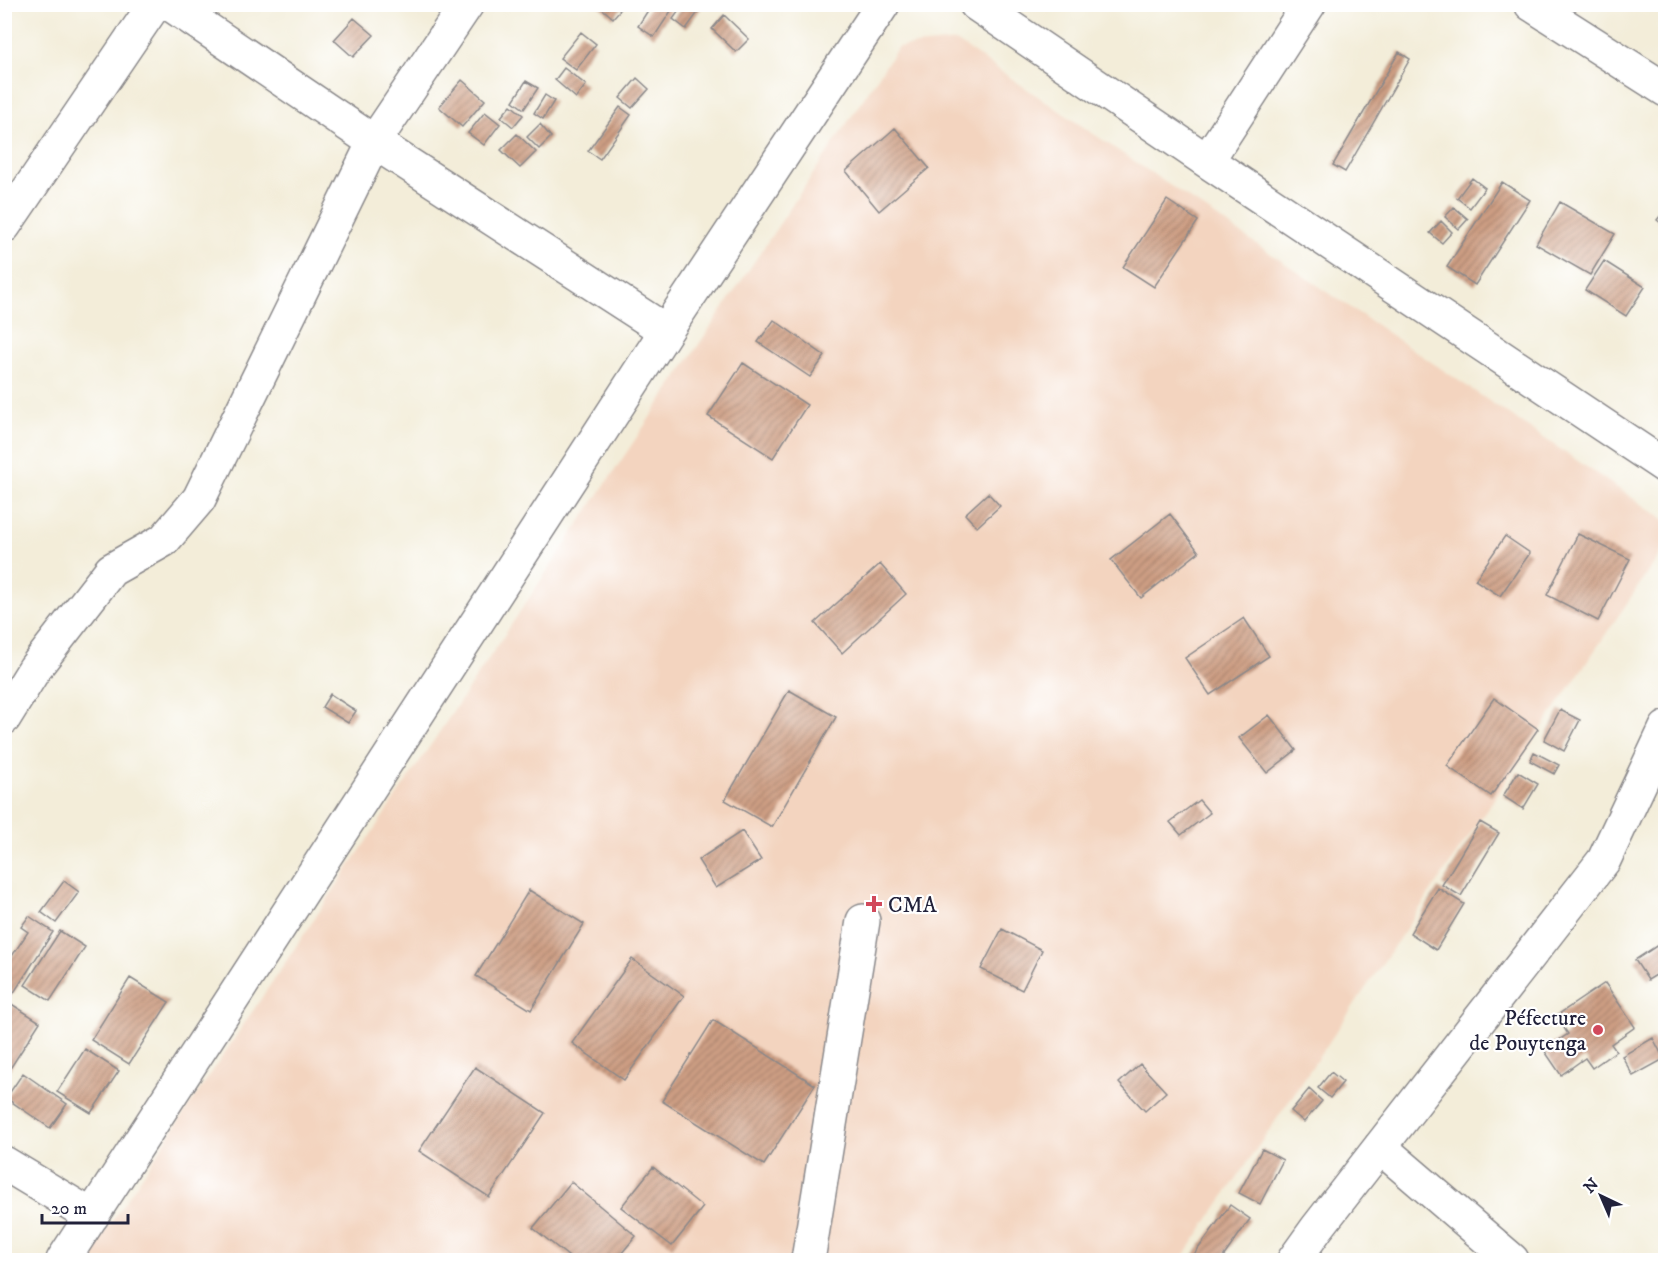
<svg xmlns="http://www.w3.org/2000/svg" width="1670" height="1265" font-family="'IM FELL DW Pica',serif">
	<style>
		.built { fill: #f3d4bf }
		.building { fill: url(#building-hatch) }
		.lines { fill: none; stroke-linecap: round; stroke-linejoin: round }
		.minor-casing { stroke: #8a888a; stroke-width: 36 }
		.minor { stroke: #fff; stroke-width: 33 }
		.poi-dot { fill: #d1495b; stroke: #fff; stroke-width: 2 }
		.labels { text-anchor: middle; stroke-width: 4.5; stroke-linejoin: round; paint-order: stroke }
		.poi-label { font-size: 22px; fill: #22223b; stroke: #fff; text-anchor: start }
	</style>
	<defs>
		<pattern id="building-hatch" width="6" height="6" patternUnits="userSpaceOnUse" patternTransform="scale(1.5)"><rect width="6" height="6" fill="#cd9e83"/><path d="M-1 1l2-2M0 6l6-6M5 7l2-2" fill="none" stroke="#a6806c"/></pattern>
	</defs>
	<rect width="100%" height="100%" fill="#fff"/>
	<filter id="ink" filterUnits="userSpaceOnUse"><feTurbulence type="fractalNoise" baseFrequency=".0167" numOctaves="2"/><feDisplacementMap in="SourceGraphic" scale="12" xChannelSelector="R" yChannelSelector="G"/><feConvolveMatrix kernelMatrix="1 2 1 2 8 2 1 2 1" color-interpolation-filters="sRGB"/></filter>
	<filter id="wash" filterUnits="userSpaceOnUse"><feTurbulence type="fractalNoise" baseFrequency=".008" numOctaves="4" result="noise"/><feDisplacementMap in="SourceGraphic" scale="24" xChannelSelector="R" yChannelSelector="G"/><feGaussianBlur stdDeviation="1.35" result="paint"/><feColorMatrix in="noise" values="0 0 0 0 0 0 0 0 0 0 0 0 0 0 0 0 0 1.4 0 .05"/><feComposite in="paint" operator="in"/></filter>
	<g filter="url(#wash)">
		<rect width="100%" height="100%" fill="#f3edd9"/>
		<path class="built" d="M956,41L1665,520V547L1181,1260H86L898,47Z"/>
		<g id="blocks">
			<path class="building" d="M597,4H625L613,18Z
				M652,4H662L671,11L654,37L638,26Z
				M684,4H704L686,29L673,19Z
				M724,15L749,39L736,52L712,29Z
				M354,18L374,35L353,57L334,40Z
				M581,32L596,44L576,70L560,58Z
				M1399,52L1410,59L1345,172L1333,165Z
				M564,68L586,85L576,98L555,80Z
				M637,78L649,89L632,108L620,98Z
				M462,80L485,100L462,127L439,107Z
				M526,81L538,88L524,109L513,101Z
				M545,95L554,101L543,119L534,113Z
				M511,105L523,115L513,127L501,117Z
				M620,107L631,115L600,159L588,151Z
				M485,112L500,124L484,145L468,133Z
				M540,124L551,137L539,149L527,137Z
				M895,128L929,168L879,211L846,171Z
				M517,134L536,152L520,168L501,150Z
				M1472,178L1485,188L1470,208L1457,198Z
				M1502,182L1530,200L1475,285L1447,267Z
				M1167,200L1198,221L1154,287L1123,267Z
				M1560,202L1615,234L1590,275L1536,244Z
				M1454,207L1468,219L1459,229L1445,217Z
				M1666,209V227L1657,220Z
				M1441,221L1452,232L1442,243L1430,233Z
				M1604,261L1645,287L1626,316L1585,290Z
				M774,320L825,356L810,377L758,342Z
				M743,363L807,405L773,458L708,416Z
				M988,493L1000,506L977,527L965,514Z
				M1170,514L1199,552L1141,598L1111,560Z
				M1578,534L1630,559L1598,621L1547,595Z
				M1505,536L1530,553L1500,596L1475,580Z
				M880,564L906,594L842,653L815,623Z
				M1244,618L1269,656L1210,695L1185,658Z
				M789,690L836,717L772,827L725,800Z
				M330,694L356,711L348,723L322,707Z
				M1494,698L1538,729L1491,796L1447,766Z
				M1560,710L1580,720L1564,751L1544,740Z
				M1269,715L1296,750L1267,773L1239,738Z
				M1534,752L1559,765L1554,774L1530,761Z
				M1518,772L1538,784L1523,809L1503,796Z
				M1199,800L1210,813L1181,835L1170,822Z
				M1480,822L1499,833L1461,896L1442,885Z
				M742,831L761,860L716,888L698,860Z
				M64,881L79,892L56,923L41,912Z
				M1438,888L1464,904L1436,950L1410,933Z
				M529,890L584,924L531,1010L476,976Z
				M29,916L53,932L13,994L4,989V968L28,932L21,927Z
				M1002,929L1042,950L1022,990L981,969Z
				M60,931L85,947L50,1001L25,985Z
				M1664,941L1666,943V969L1648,980L1635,960Z
				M632,959L684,996L624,1080L572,1043Z
				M130,978L169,1002L129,1064L91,1040Z
				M1605,983L1635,1027L1611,1044L1616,1051L1592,1068L1585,1058L1561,1075L1544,1050L1568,1034L1556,1016Z
				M13,1005L40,1022L4,1078V1018Z
				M713,1020L815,1085L764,1165L662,1101Z
				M1653,1038L1664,1059L1633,1076L1622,1056Z
				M85,1049L119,1071L91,1113L57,1092Z
				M1140,1064L1166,1092L1145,1111L1119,1083Z
				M475,1067L545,1113L489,1197L419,1151Z
				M1331,1072L1343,1082L1330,1098L1318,1088Z
				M23,1073L67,1104L50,1128L6,1098Z
				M1309,1089L1322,1101L1304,1122L1291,1111Z
				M1262,1149L1283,1160L1260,1204L1239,1193Z
				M653,1167L703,1207L672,1246L621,1207Z
				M571,1182L636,1236L616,1260H573L533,1228Z
				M1230,1205L1250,1219L1221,1260H1190Z"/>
		</g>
	</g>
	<g filter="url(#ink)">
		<use href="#blocks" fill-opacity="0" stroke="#8a888a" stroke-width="1.5"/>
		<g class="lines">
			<defs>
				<path id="minor" d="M170,4L374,142L666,331
					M976,4L1207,161L1666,467
					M1531,4L1666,90
					M1207,161L1309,4
					M4,226L155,4
					M4,718L35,668L111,570L164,540L199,499L374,142L467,4
					M1380,1147L1512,1260
					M4,1163L92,1216
					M63,1260L666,331L883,4
					M808,1260L863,921
					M1294,1260L1317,1228L1604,860L1666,728"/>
			</defs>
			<use href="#minor" class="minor-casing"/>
			<use href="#minor" class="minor"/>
		</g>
	</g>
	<g class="poi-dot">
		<path d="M871 895h6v6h6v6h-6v6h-6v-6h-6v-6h6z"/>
		<circle cx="1598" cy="1030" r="6"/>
	</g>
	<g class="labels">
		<g class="poi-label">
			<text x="888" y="912">CMA</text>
			<text x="1586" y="1025" text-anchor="end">Péfecture<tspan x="1586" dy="25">de Pouytenga</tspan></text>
		</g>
	</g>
	<rect width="1670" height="1265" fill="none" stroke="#fff" stroke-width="24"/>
	<g transform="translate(1601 1196) rotate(316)" stroke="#ffffff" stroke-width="4.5" paint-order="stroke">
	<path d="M0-4.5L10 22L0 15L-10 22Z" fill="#22223b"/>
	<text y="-9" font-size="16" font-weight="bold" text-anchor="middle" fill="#22223b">N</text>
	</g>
	<path d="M42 1214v9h86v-9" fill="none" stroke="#22223b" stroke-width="3"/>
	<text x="51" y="1214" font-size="18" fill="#22223b" stroke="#ffffff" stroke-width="4.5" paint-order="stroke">20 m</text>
</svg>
